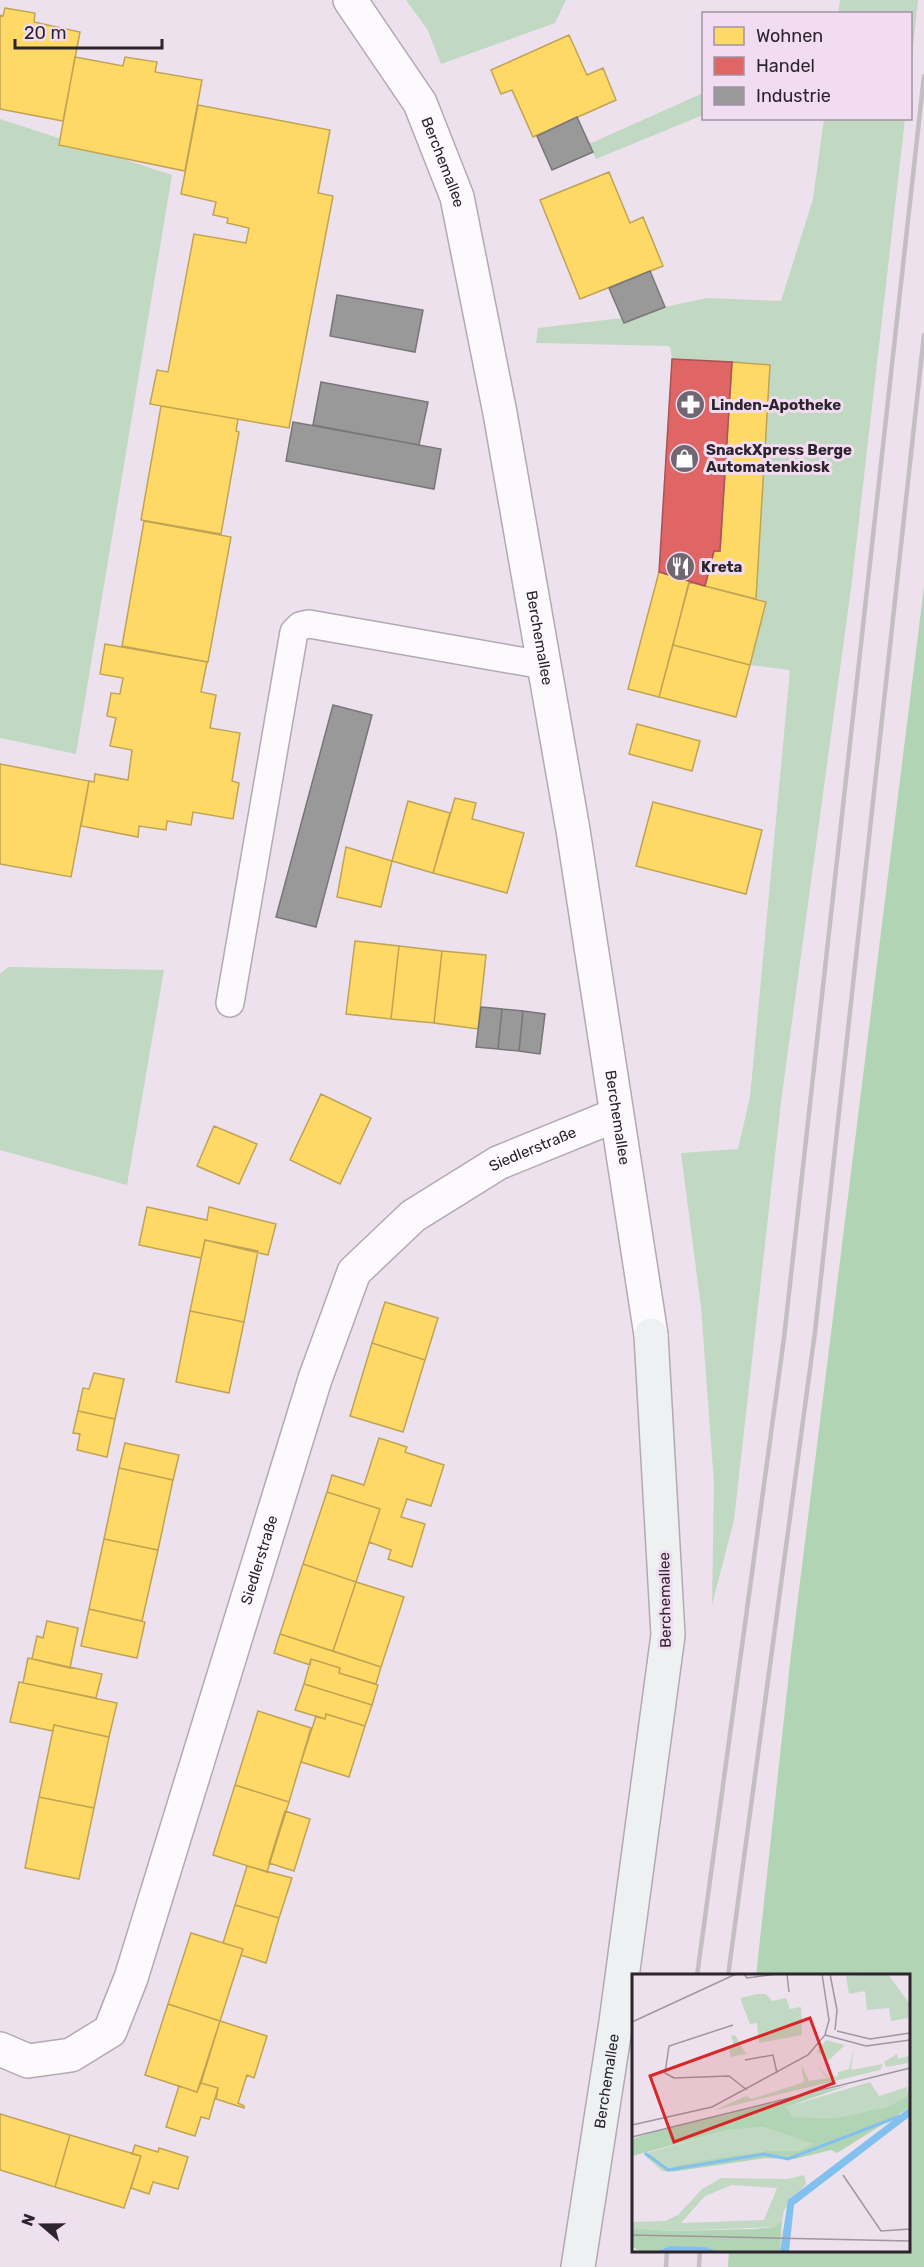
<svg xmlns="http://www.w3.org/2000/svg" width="924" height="2267" font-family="Rubik,sans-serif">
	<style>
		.green { fill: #c1d9c2 }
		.forest { fill: #b1d5b4 }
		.homes { fill: #ffd966; stroke: #c0a355; stroke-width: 1.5 }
		.shops { fill: #e06666; stroke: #aa5255; stroke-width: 1.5 }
		.industry { fill: #999; stroke: #797679; stroke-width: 1.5 }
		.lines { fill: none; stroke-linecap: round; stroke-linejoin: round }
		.lane-casing { stroke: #b3a9b3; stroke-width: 30 }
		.street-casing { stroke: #b3a9b3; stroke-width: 36 }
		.secondary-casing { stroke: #b3a9b3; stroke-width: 36 }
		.lane { stroke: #fcfafc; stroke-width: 27 }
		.street { stroke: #fcfafc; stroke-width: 33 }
		.secondary { stroke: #eef1f1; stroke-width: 33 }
		.rail { stroke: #c2bec2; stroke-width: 4.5 }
		.labels { text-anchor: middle; stroke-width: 6; stroke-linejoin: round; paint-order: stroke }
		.street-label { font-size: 15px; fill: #2d252d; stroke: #f2dcf2 }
		.poi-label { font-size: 15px; font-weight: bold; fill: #2d252d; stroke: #f2dcf2; text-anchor: start }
		.inset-river { fill: none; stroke: #82c0ef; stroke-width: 3 }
		.inset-road { fill: none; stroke: #a096a0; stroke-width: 1.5 }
		.view { fill: #d62828; fill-opacity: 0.15; stroke: #d62828; stroke-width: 3 }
		.inset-edge { fill: none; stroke: #2d252d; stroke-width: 3 }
	</style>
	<rect width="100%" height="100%" fill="#ede1ed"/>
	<path class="green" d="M406,0H566L555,23L441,64L427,29Z
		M840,0H918L911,66L910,14L838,13Z
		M703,93V115L596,159L589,144Z
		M0,119L172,175L76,754L0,738Z
		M824,119H905L852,581L781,1102L734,1520L712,1605L714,1483L701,1307L681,1153L738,1149L750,1097L790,670L750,665L766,602L756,598L770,365L672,359L670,346L536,343L538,328L622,318L624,323L665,307L707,298L781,301L813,199Z
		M8,967L164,970L127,1185L0,1150V974Z"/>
	<path class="forest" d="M924,587V2267H728L729,2251L908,2250V1976H756L791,1654Z"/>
	<path class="homes" d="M5,8L35,13L34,22L80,32L63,121L0,109V15L3,16Z
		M569,35L587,75L603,68L616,100L533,137L512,90L501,94L491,70Z
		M75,57L123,66L125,57L157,62L155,72L202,80L185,171L59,145Z
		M198,105L330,130L318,193L333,196L289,428L150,404L157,370L168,372L194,234L246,243L249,228L227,223L228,218L213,215L216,202L181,194Z
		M609,172L630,223L643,217L663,266L580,299L540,200Z
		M732,362L770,365L756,599L705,586L714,551H720Z
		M161,406L238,419L236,431L239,432L221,534L141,520Z
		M144,521L231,537L208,662L122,646Z
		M659,572L690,580L659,697L628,689Z
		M689,582L766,602L750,665L673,645Z
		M105,644L207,662L201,692L216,695L210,728L240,733L232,781L239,783L233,819L193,812L191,825L167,821L166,830L139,826L138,837L81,826L89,781L94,782L95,774L128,780L132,750L110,746L116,718L107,716L111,693L120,694L123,678L100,674Z
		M673,645L750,665L736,717L659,697Z
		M637,724L700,741L692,771L629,754Z
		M0,764L89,781L71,877L0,864Z
		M455,798L476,803L472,819L524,833L507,893L433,873Z
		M408,801L450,813L433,873L392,861Z
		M653,802L762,830L746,894L636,866Z
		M346,847L392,861L381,907L337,897Z
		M355,941L399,946L391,1019L346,1014Z
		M399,946L442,951L434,1023L391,1019Z
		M442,951L486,955L478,1029L434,1023Z
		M321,1094L371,1118L340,1184L290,1160Z
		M214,1126L257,1144L239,1184L197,1166Z
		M147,1207L207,1220L209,1207L276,1224L268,1255L205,1240L201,1258L139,1245Z
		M205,1240L258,1251L244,1322L190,1311Z
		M385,1302L438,1318L425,1360L372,1343Z
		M190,1311L244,1322L229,1393L176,1382Z
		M372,1343L425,1360L403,1432L350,1416Z
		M94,1373L124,1379L115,1419L78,1411L83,1388L89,1389Z
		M78,1411L115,1419L107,1457L77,1450L80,1434L73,1433Z
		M379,1438L407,1447L405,1452L444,1465L431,1506L407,1499L401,1517L425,1524L412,1567L388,1559L391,1550L369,1542L380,1509L327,1492L332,1475L364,1485Z
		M125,1443L179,1455L173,1480L119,1468Z
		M119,1468L173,1480L158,1550L104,1539Z
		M327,1492L380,1509L356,1582L303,1564Z
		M104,1539L158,1550L142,1621L89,1609Z
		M303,1564L356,1582L333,1651L280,1634Z
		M356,1582L404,1597L381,1667L333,1651Z
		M89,1609L145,1622L137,1658L81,1646Z
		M47,1621L78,1628L70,1668L32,1659L37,1636L43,1638Z
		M280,1634L381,1667L376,1684L339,1673L340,1668L311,1659L310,1665L274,1653Z
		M28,1658L102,1674L96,1698L23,1683Z
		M311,1659L340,1668L339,1673L378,1685L372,1705L304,1684Z
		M19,1682L117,1703L109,1737L54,1725L53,1731L10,1722Z
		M304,1684L372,1705L365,1726L326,1714L325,1719L295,1710Z
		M258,1711L311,1728L289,1802L235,1785Z
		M326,1714L365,1726L349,1777L301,1762L316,1716L325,1719Z
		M54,1725L109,1737L94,1808L39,1797Z
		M235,1785L289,1802L267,1872L213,1855Z
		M39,1797L94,1808L79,1879L25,1868Z
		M285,1811L310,1819L294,1871L269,1863Z
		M247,1866L292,1878L279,1918L235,1905Z
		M235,1905L279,1918L266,1963L241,1955L243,1949L223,1943Z
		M191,1933L243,1949L220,2021L168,2004Z
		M168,2004L220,2021L197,2092L145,2075Z
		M220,2021L267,2036L254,2078L247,2075L238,2103L244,2106V2108L216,2099L218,2088L201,2083Z
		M201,2083L218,2088L209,2119L201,2117L195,2136L166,2127L179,2086L197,2092Z
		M0,2114L70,2135L55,2187L0,2170Z
		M70,2135L141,2156L124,2208L55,2187Z
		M135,2145L158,2152L159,2148L188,2157L178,2189L153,2182L149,2194L131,2188L141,2156L132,2154Z"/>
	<path class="shops" d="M672,359L732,362L720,551H714L705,586L659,572Z"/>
	<path class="industry" d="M577,117L593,152L552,170L537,136Z
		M650,271L665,307L624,323L609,288Z
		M337,295L423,310L415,352L330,336Z
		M321,382L428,402L419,445L313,425Z
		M293,422L441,449L434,489L286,461Z
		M333,705L372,715L316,927L276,917Z
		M481,1007L502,1009L498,1049L476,1047Z
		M502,1009L523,1011L519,1051L498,1049Z
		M523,1011L545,1014L540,1054L519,1051Z"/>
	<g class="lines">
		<defs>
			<path id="lane" d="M230,1003L294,632L300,626L309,624L543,665"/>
			<g id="street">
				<path id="s1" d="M350,0L420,103L457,197L500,413L573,830L651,1335"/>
				<path id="s2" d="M0,2049L28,2061L71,2055L110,2031L131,1978L315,1379L354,1272L413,1216L498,1163L616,1115"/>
			</g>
			<g id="secondary">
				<path id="s3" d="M578,2267L616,2022L668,1635L651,1335"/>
			</g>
		</defs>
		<use href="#lane" class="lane-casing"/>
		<use href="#street" class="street-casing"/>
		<use href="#secondary" class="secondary-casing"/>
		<use href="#lane" class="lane"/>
		<use href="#street" class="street"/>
		<use href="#secondary" class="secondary"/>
		<path class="rail" d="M697,1976L784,1338L924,76
			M728,1976L815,1332L924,335
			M666,2267L667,2250
			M699,2267L700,2250"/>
	</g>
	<defs>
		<symbol id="pharmacy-disc" viewBox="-11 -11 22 22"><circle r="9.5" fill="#706770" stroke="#f2dcf2"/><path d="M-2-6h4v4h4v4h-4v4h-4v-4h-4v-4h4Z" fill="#fff"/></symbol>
		<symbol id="shop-disc" viewBox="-11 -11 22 22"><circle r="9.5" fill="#706770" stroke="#f2dcf2"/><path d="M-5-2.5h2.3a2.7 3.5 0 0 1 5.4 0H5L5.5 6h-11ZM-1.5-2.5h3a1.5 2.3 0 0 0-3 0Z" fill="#fff"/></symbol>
		<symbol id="restaurant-disc" viewBox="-11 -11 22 22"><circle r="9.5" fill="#706770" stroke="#f2dcf2"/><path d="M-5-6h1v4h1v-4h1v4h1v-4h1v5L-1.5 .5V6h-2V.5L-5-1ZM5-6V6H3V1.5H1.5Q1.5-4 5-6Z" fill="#fff"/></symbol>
	</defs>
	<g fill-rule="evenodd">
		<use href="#pharmacy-disc" x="674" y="388" width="33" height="33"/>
		<use href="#shop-disc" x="668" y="442" width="33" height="33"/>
		<use href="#restaurant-disc" x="664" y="550" width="33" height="33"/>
	</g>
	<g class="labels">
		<g class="street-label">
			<text dy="5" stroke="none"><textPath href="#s1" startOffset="188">Berchemallee</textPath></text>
			<text dy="5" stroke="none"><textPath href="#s1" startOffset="674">Berchemallee</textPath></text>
			<text dy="5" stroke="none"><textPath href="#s1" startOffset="1160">Berchemallee</textPath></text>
			<text dy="5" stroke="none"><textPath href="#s2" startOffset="1136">Siedlerstraße</textPath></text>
			<text dy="5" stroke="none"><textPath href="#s2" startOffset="614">Siedlerstraße</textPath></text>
			<text transform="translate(665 1600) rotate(-91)" y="5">Berchemallee</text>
			<text dy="5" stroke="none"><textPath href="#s3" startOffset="188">Berchemallee</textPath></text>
		</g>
		<g class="poi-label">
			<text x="711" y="410">Linden-Apotheke</text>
			<text x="706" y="455">SnackXpress Berge<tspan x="706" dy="17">Automatenkiosk</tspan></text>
			<text x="701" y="572">Kreta</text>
		</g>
	</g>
	<g transform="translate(632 1974)">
		<rect width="278" height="278" fill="#ede1ed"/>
		<path d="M256,0L277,29L276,44L259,47L257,34L235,36L233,17L217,20L214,2ZM126,20H134L140,27L154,24L158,35L169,33L170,61L127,69L125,49L118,50L108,24ZM103,61L114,80L98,83L97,73L102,71L99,62ZM194,66L213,71L196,87L185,77ZM222,73L219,96L251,90L248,96L83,136L114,122L120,125L172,108L169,90L177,107L195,104L183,89L197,104L206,102V98L217,95ZM265,80L266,85L277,82V89L254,93L252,88ZM238,108L247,122L275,113V122L255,133L203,144L161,143L154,133ZM131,153L184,170L166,177H133L78,185L44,192L39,198L30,197L11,180L96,156ZM172,201L174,210L152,236L150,247L142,253L38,257L0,254V248L33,247L46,241L70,215L89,204L156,205ZM100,211L145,214L132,246L49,249L73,222Z" fill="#c1d9c2" fill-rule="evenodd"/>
		<path d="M277,110V134L205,179L199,176L163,185L134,184L39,198L43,192L78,185L133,177H166L182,170L131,153L96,156L0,182V165L41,152L217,111L154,133L161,143L203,144L255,133L275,122ZM150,247L148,277H85L38,272L25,277H7L0,272V254L38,257L123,255L142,253Z" fill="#b1d5b4"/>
		<path d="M277,134V143L162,231L157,277H148L156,226ZM38,272L73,273L85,277H25Z" fill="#82c0ef"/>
		<path class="inset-river" d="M13,179L36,196L132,180L156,185L268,142"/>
		<path class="inset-road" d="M112,0L115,4L145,0M155,0L157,18M198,0L205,36L203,56M0,48L104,0M101,51L37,72L33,99L42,104L97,102L115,116M205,57L238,65L278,59M193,61L234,72L278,66M113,86L141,81L145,99M0,151L80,133L176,81L193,61L197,46L190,0M0,163L278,94M211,201L249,257L278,255M0,261L278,267"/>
		<path class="view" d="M178,44L202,109L42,168L18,102Z"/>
		<rect width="278" height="278" class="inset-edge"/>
	</g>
	<rect x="702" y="12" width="210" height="108" fill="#f2dcf2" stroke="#a393a3" stroke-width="1.5"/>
	<rect x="714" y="27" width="30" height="18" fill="#ffd966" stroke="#a393a3" stroke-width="1.5"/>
	<text x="756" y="42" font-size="18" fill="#2d252d">Wohnen</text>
	<rect x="714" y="57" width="30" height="18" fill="#e06666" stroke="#a393a3" stroke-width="1.5"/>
	<text x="756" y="72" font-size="18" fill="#2d252d">Handel</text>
	<rect x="714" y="87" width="30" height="18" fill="#999999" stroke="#a393a3" stroke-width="1.5"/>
	<text x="756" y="102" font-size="18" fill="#2d252d">Industrie</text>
	<g transform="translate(42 2225) rotate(290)" stroke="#f2dcf2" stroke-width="4.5" paint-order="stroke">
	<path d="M0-4.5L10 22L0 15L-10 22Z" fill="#2d252d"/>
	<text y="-9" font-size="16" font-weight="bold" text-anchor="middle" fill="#2d252d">N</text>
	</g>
	<path d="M15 39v9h147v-9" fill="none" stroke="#2d252d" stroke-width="3"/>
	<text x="24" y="39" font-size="18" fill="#2d252d" stroke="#f2dcf2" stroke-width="4.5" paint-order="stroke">20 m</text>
</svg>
